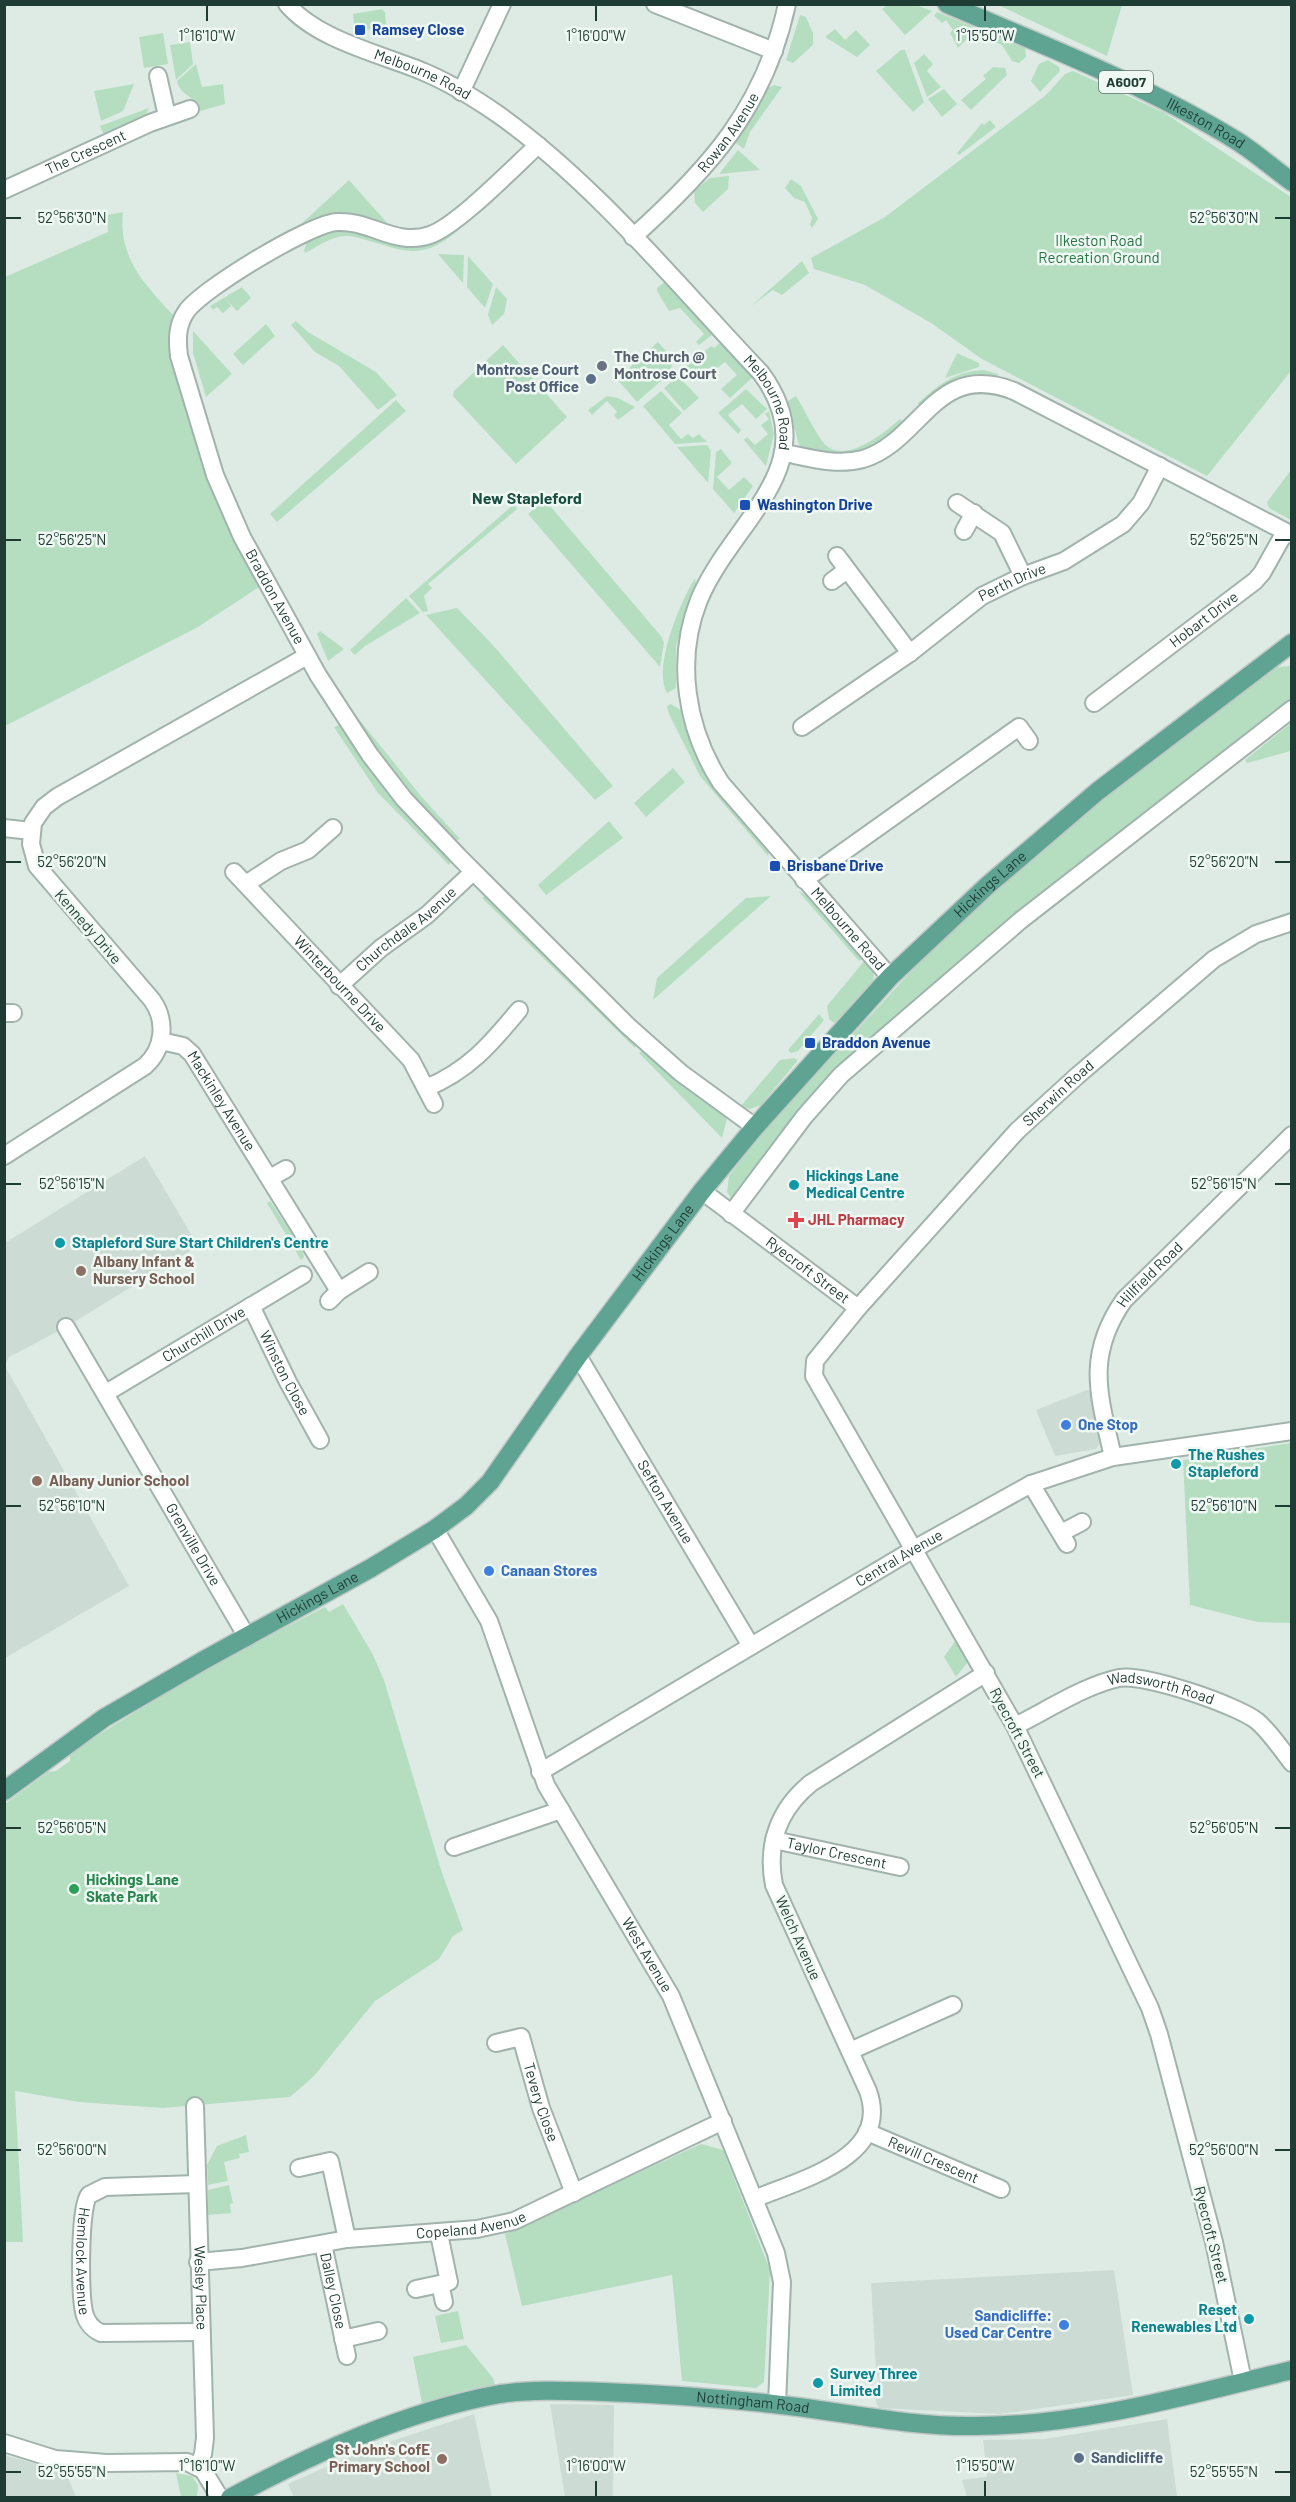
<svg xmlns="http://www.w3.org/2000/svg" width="1296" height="2502" font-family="Barlow,sans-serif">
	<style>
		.built { fill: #ccdbd4 }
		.green { fill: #b5dec0 }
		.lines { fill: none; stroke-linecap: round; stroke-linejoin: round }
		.minor-casing { stroke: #a1b3ac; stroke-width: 20 }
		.major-casing { stroke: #c0c8c6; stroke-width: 21 }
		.minor { stroke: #fff; stroke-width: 16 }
		.major { stroke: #5fa492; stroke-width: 18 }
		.ticks { fill: none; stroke: #1e3c34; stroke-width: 2 }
		.transit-dot { fill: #1a4fb4; stroke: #eff8f3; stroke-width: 2 }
		.worship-dot { fill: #6b7280; stroke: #eff8f3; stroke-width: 2 }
		.service-dot { fill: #5c6f8a; stroke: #eff8f3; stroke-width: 2 }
		.culture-dot { fill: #0f9aa8; stroke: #eff8f3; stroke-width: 2 }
		.health-dot { fill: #e0444e; stroke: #eff8f3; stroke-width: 2 }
		.education-dot { fill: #8d6e63; stroke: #eff8f3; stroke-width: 2 }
		.shop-dot { fill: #3f7fe0; stroke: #eff8f3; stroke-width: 2 }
		.leisure-dot { fill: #2e9e5b; stroke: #eff8f3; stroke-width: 2 }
		.labels { text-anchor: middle; stroke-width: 5; stroke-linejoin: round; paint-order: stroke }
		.shield { fill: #eff8f3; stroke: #5d746d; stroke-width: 1.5 }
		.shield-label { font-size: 14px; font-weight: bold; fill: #1e3c34 }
		.transit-label { font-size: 15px; font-weight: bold; fill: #164399; stroke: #eff8f3; text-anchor: start }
		.street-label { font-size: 15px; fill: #1e3c34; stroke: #eff8f3 }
		.park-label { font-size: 15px; fill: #267544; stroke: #eff8f3 }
		.worship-label { font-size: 15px; font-weight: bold; fill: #5b616d; stroke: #eff8f3; text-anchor: start }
		.service-label { font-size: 15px; font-weight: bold; fill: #4e5e75; stroke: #eff8f3; text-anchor: end }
		.culture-label { font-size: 15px; font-weight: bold; fill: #0d838f; stroke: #eff8f3; text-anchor: start }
		.health-label { font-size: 15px; font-weight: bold; fill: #be3a42; stroke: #eff8f3; text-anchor: start }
		.education-label { font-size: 15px; font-weight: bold; fill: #785e54; stroke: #eff8f3; text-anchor: start }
		.shop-label { font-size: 15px; font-weight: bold; fill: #366cbe; stroke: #eff8f3; text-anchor: start }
		.leisure-label { font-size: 15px; font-weight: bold; fill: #27864d; stroke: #eff8f3; text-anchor: start }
		.neighbourhood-label { font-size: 16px; font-weight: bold; fill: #194f42; stroke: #eff8f3 }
		.ticks-label { font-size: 15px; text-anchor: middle; fill: #1e3c34; stroke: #eff8f3; stroke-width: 5; stroke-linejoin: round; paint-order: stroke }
	</style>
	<rect width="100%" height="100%" fill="#deebe5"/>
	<path class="built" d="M145,1156L198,1246L66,1327L9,1357L5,1365V1243Z
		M5,1366L129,1586L5,1658H4Z
		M1087,1390L1091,1391L1101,1442L1096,1449L1055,1456L1036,1410Z
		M1114,2270L1133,2395L1000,2414L879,2408L876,2402V2397H879L877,2386L880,2384L876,2371L871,2283Z
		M550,2404L614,2405L613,2497H565Z
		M474,2414L492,2497H294L288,2484L364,2450Z
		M1167,2419L1177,2497H967L962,2480L987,2477L983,2440L1045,2439Z
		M4,2455L66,2472L76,2497H5Z"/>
	<path class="green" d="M916,5L932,11L905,35L882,9L887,5Z
		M998,5H1122L1107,56Z
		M382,9L385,12L387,36L354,24L353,14Z
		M937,12L1025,48L1026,57L1019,63L1012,61L1002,45L973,33L958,48L950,33L953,30L946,20L942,23L934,16Z
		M800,15L806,17L813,33V45L793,63L786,60Z
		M835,29L845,40L856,30L870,45L857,57L825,37Z
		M163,33L168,64L144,68L139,37Z
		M190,42L193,64L176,80L170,45Z
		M901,50H905L924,102L913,112L876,71Z
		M924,54L933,64L927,71L941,87L927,97L914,63Z
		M1048,60L1059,67L1060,71L1040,92L1031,81L1039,64Z
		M196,64L202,87L223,84L225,104L200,111C195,95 180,96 177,81Z
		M993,67L1005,68L1007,75L971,110L961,100L986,79L983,76Z
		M1073,71L1163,112L1291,197V371L1207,476L982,359L931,323L865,285L814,269L811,258L885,217L1046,95L1065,74Z
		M134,84L123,111L101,121L94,91Z
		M774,85L782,87L750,132L744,149L736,143C740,126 757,92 774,85Z
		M944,89L957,104L942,117L928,99Z
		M149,108L144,118L104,135L100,126Z
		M990,120L996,127L959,155L957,153L982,123L984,125Z
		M738,150L760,170L719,174Z
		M729,176L728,189L703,212L695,203L694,191L710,178Z
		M791,179L801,186L818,219L812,228L810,225L812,218L805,202L794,198L785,188Z
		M349,180L389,225C351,215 338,208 300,225Z
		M123,212C118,259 146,286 176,318L172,356L174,370L235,539L259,587L198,627L5,726V277L108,232L107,215Z
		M461,224L463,226C434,252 418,257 380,244C369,241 359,237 348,236C332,235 319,246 305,253L304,250L308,240L328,230H352L384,240Z
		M438,254L464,255L463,283Z
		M468,256L493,284L485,308L467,287Z
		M802,261L809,273L782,295L773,290L751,306Z
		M665,282L713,334L699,345L696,342L704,334L680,308L669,311L657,291V288Z
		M242,287L251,298L237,311L226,299L231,306L223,313L217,307L213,310L210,306Z
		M496,287L507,299L504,314L492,325L488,315Z
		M296,321L308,332L376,372L397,395L378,410L339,366L315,352L291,325Z
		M266,324L275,336L243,365L233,354Z
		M193,331L232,374L206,397L193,353Z
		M658,342L673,359L670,373L637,402L617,379Z
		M720,343L753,377L730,398L721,389L737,375L725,362L708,375L705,372L687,378L684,375L686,366L711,346L714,348Z
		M503,345L567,417L516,464L453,396L454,391Z
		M957,353L979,363V367L945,378Z
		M984,370L998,374V378L980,377L924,404H917C938,385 955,371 984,370Z
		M676,378H680L699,398L684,411L664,388Z
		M746,389L767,409L756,419L742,404L728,415L741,430L738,434L718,413Z
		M661,391L682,413L669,425L681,439L688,434L693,438L699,434L707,442L675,444L643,406Z
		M607,396L618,398L635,407L618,420L614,415L617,412L607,401L592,415L588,410Z
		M796,396C805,410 812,427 822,441C842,468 884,433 900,419L902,421C885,456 833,461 801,448L798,442L788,401Z
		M396,400L406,411L277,522L270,514Z
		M769,411L774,434L766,466L744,440L747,437L755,445L768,434L761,425L769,419L765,414Z
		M707,445L711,451L708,483L677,447Z
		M721,449L732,463L717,477L729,490L744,477L753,486L734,513L713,489L716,452Z
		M1291,470V520L1269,508L1267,502Z
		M545,500L661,636L664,643L660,667L528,514Z
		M514,504L517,509L428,584L432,588L424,596L428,611L423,612L409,596Z
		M695,578L696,584L676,646V688L667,693C652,667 681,601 695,578Z
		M406,598L420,613L365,646L355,655L350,650Z
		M457,608L492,644L613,786L595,800L426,615Z
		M320,631L344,649L328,661L317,634Z
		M1289,666L1291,668V703L1137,819L988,938L894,1018L864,1045L732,1200L727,1192L729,1176L768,1126L906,977L990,892L1141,766L1278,667Z
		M671,704L681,710L705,774L769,850L768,856L700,776L669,714L667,706Z
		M349,707L421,796L460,839L453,841C433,822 351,729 349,707Z
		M1291,723V751L1247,763L1245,760Z
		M342,724L452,860L449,865L378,793L334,727Z
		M673,768L685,782L646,817L634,803Z
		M609,821L623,838L546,895L538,885Z
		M798,891L810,897L863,958L859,961Z
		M487,894L636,1043L635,1048L482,898Z
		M771,896L653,1000L657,978L746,898Z
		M865,960L874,971L873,984L834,1023L829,1019L827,1006Z
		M819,1014L824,1020L798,1051L791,1053L788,1050Z
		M643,1050L728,1114L722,1138L639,1053Z
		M794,1058L798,1060L761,1105L750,1109L741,1106L780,1060Z
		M270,1201L302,1249L304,1257L301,1260L267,1203Z
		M1291,1443V1623L1257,1622L1190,1605L1183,1460Z
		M343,1604L372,1653L384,1680L442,1873L463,1930L453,1936L439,1959L375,2001L314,2076L290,2097L163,2108L79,2102L15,2091L23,2242H5V1804L48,1772L56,1771L70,1761V1754C152,1699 237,1651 325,1607L329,1612Z
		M956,1640L968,1662L956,1677L944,1657Z
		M246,2135L249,2152L239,2154L240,2158L224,2162L228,2181L208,2185L207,2165L217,2146Z
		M701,2144L723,2150L770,2270L764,2382L756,2388L682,2381L672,2275L522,2306L505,2234Z
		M229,2185L233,2203L230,2204L231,2213L208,2215V2190Z
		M458,2311L464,2339L441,2343L435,2316Z
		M466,2345L493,2378L495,2385L467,2390L422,2403L413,2357Z
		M176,2473L192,2476L198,2485L197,2497H181Z"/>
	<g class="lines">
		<defs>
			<g id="minor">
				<path id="s1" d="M287,4C317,40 381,54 424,72C450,83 476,99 499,115C597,185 678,286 761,373C829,465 732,520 699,600C675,660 686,729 721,783L890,977"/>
				<path d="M655,4L774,51"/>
				<path d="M158,76L167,116"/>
				<path d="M461,92L502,4"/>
				<path id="s2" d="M538,145C514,167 457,226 430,235C396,247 370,220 337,222C311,223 200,290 186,312C177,325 177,340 179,356L215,475L242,537L318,675L370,755L404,799L459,857L628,1026L681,1073L755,1127"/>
				<path id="s3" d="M4,190L150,123L190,109"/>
				<path id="s4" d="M633,237C709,169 765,107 787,4"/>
				<path d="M785,453C810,458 837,466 863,459C922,441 935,360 1014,391L1292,535"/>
				<path d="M957,503L1002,533L1023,576"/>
				<path d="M964,531L974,513"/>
				<path d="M837,556L910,653"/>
				<path d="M832,581L847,570"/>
				<path id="s5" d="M1094,703L1255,581L1262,573L1285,532"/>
				<path id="s6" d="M802,727L910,653L982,596L1023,576L1064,561L1123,524L1141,503L1160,466"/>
				<path d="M4,828L31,831"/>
				<path id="s7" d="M234,872L411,1060L434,1104"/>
				<path d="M804,880L1019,727L1029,741"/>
				<path d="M246,884L281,861L308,850L333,828"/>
				<path id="s8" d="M339,986L381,948L427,915L473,872"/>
				<path d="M4,1013H13"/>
				<path id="s9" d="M161,1041L183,1046L192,1054L339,1291"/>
				<path d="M426,1088C468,1071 491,1044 519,1010"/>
				<path d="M4,1156L145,1066C164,1049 167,1021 152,1000L37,866L31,844L33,823L44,807L57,797L307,656"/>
				<path d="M270,1178L286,1169"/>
				<path id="s10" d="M702,1191L858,1308"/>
				<path d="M731,1214L804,1117L841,1075L1021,920L1292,709"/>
				<path d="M329,1301L339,1291L369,1272"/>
				<path id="s11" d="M251,1306L288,1382L320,1440"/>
				<path id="s12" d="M66,1327L247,1637"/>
				<path id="s13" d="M578,1356L751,1646"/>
				<path id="s14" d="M106,1393L303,1275"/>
				<path id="s15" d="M1113,1457C1099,1395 1085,1356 1124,1300L1292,1135"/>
				<path d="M1031,1484L1067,1544"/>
				<path id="s16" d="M435,1529L489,1621L546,1785L671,1996L776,2253L782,2282L777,2405"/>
				<path d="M1061,1533L1082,1522"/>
				<path id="s17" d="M1015,1726C1046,1711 1085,1685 1119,1678C1143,1673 1237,1705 1257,1721C1270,1732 1281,1749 1292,1763"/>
				<path id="s18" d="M540,1772L914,1549L1031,1484L1113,1457L1292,1431"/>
				<path id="s19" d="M774,1840L900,1867"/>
				<path d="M454,1847L561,1810"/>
				<path id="s20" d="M496,2043L521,2037L541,2108L574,2193"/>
				<path d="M850,2051L953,2005"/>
				<path id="s21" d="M195,2106L205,2438L203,2454L198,2467"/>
				<path id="s22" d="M867,2132L1001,2189"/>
				<path d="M299,2168L330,2161L347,2239"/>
				<path id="s23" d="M197,2184L105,2187L89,2195C79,2207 80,2293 84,2312C86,2321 92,2329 101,2333L201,2332"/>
				<path d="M754,2199C799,2180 892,2158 868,2091L774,1885C766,1844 779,1809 811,1783L986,1673"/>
				<path id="s24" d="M323,2244L347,2356"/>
				<path id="s25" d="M198,2262L242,2258L347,2239L477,2229L514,2221L723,2121"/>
				<path d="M440,2284L444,2302"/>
				<path d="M416,2289L449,2282L439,2234"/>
				<path d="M343,2339L378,2331"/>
				<path id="s26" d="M1243,2381L1214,2242L1159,2034L1150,2008L1015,1726L814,1376L815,1361L858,1308L1017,1131L1077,1076L1214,959L1256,934L1292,922"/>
				<path d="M4,2443L55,2459L106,2463L187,2462L203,2470L220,2498"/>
			</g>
			<g id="major">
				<path id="s27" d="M947,4C1045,46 1146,85 1237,141C1256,153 1274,169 1292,182"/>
				<path id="s28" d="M4,1791L104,1718L204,1660L371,1568L435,1529L466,1506L490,1482L578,1356L702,1191L755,1127L890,977L988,885L1098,791L1292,643"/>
				<path id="s29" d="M230,2498C314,2453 406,2411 500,2394C534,2389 570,2391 604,2392C660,2394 717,2398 773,2404C840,2411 907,2427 974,2426C1082,2426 1188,2395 1292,2370"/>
			</g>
		</defs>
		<use href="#minor" class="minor-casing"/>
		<use href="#major" class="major-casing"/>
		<use href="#minor" class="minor"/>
		<use href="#major" class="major"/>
	</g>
	<path class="ticks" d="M207,6V21M596,6V21M985,6V21M6,218H21M1275,218H1290M6,540H21M1275,540H1290M6,862H21M1275,862H1290M6,1184H21M1275,1184H1290M6,1506H21M1275,1506H1290M6,1828H21M1275,1828H1290M6,2150H21M1275,2150H1290M6,2472H21M1275,2472H1290M207,2481V2496M596,2481V2496M985,2481V2496"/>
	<g class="transit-dot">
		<rect x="354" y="24" width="12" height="12" rx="3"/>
		<rect x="739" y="499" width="12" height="12" rx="3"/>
		<rect x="769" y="860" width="12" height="12" rx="3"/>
		<rect x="804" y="1037" width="12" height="12" rx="3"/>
	</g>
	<circle class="worship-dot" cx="602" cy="366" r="6"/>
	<g class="service-dot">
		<circle cx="591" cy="379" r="6"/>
		<circle cx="1079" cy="2458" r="6"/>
	</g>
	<g class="culture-dot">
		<circle cx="794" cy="1185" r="6"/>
		<circle cx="60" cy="1243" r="6"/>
		<circle cx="1176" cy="1464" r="6"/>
		<circle cx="1249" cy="2319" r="6"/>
		<circle cx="818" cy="2383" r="6"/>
	</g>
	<path class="health-dot" d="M793 1211h6v6h6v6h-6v6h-6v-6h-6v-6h6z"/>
	<g class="education-dot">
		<circle cx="81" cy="1271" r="6"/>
		<circle cx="37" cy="1481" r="6"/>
		<circle cx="442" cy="2459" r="6"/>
	</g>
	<g class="shop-dot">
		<circle cx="1066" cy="1425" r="6"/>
		<circle cx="489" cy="1571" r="6"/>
		<circle cx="1064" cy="2325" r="6"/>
	</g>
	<circle class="leisure-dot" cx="74" cy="1889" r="6"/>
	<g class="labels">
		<rect class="shield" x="1099" y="71" width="54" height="22" rx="4.5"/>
		<g class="shield-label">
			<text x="1126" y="87">A6007</text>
		</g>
		<g class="transit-label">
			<text x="372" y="35">Ramsey Close</text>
			<text x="757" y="510">Washington Drive</text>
			<text x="787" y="871">Brisbane Drive</text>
			<text x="822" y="1048">Braddon Avenue</text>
		</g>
		<g class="street-label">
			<text dy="5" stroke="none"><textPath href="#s1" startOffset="154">Melbourne Road</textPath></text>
			<text dy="5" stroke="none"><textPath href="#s27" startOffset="285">Ilkeston Road</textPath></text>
			<text dy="5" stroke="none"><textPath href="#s4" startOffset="142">Rowan Avenue</textPath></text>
			<text dy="5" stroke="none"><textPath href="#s3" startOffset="90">The Crescent</textPath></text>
			<text dy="5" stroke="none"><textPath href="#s1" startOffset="640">Melbourne Road</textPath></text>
			<text dy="5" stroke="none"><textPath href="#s6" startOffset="256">Perth Drive</textPath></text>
			<text dy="5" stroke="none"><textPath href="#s2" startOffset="720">Braddon Avenue</textPath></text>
			<text dy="5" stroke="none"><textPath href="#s5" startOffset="138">Hobart Drive</textPath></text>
			<text dy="5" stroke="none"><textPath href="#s28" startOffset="1359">Hickings Lane</textPath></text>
			<text transform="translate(88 927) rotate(49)" y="5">Kennedy Drive</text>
			<text dy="5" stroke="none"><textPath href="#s8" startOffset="88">Churchdale Avenue</textPath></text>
			<text dy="5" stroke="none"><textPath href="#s1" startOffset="1250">Melbourne Road</textPath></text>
			<text dy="5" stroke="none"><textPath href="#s7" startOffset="154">Winterbourne Drive</textPath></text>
			<text dy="5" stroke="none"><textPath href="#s26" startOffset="1478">Sherwin Road</textPath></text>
			<text dy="5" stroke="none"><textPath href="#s9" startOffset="90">Mackinley Avenue</textPath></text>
			<text dy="5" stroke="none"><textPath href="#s28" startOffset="873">Hickings Lane</textPath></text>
			<text dy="5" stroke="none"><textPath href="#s10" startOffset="132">Ryecroft Street</textPath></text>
			<text dy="5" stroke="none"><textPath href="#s15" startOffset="200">Hillfield Road</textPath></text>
			<text dy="5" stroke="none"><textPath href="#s14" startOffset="114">Churchill Drive</textPath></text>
			<text dy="5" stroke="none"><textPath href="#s11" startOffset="75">Winston Close</textPath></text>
			<text dy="5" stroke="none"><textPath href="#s13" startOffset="170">Sefton Avenue</textPath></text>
			<text dy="5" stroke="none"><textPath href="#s12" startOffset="252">Grenville Drive</textPath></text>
			<text dy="5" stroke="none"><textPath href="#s18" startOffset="418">Central Avenue</textPath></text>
			<text dy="5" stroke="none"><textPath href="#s28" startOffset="369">Hickings Lane</textPath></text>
			<text dy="5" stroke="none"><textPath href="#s17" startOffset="158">Wadsworth Road</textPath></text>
			<text transform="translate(1017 1733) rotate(62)" y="5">Ryecroft Street</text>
			<text dy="5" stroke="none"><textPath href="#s19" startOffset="64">Taylor Crescent</textPath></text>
			<text transform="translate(798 1938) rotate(66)" y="5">Welch Avenue</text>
			<text dy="5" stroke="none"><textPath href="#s16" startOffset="478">West Avenue</textPath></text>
			<text dy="5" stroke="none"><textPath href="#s20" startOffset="94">Tevery Close</textPath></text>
			<text dy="5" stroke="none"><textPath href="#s22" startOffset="72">Revill Crescent</textPath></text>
			<text dy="5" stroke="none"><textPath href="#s25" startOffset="276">Copeland Avenue</textPath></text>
			<text transform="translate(1211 2235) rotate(76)" y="5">Ryecroft Street</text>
			<text dy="5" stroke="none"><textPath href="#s23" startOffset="177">Hemlock Avenue</textPath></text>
			<text dy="5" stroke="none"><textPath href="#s21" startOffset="182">Wesley Place</textPath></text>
			<text dy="5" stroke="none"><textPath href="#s24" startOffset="48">Dalley Close</textPath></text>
			<text dy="5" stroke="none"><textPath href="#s29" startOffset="544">Nottingham Road</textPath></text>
		</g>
		<g class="park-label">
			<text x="1099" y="246">Ilkeston Road<tspan x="1099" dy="17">Recreation Ground</tspan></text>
		</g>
		<g class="worship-label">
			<text x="614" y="362">The Church @<tspan x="614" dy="17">Montrose Court</tspan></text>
		</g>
		<g class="service-label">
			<text x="579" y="375">Montrose Court<tspan x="579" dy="17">Post Office</tspan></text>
			<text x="1091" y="2463" text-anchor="start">Sandicliffe</text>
		</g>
		<g class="culture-label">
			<text x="806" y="1181">Hickings Lane<tspan x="806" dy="17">Medical Centre</tspan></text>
			<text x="72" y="1248">Stapleford Sure Start Children's Centre</text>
			<text x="1188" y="1460">The Rushes<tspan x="1188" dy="17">Stapleford</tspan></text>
			<text x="1237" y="2315" text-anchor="end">Reset<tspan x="1237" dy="17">Renewables Ltd</tspan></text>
			<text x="830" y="2379">Survey Three<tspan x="830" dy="17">Limited</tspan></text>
		</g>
		<g class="health-label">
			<text x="808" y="1225">JHL Pharmacy</text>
		</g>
		<g class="education-label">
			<text x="93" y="1267">Albany Infant &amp;<tspan x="93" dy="17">Nursery School</tspan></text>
			<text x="49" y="1486">Albany Junior School</text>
			<text x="430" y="2455" text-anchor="end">St John's CofE<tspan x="430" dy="17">Primary School</tspan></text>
		</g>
		<g class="shop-label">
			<text x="1078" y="1430">One Stop</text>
			<text x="501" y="1576">Canaan Stores</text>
			<text x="1052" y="2321" text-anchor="end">Sandicliffe:<tspan x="1052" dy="17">Used Car Centre</tspan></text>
		</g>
		<g class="leisure-label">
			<text x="86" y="1885">Hickings Lane<tspan x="86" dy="17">Skate Park</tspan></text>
		</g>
		<g class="neighbourhood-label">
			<text x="527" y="504">New Stapleford</text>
		</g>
	</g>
	<g class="ticks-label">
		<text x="207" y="41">1°16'10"W</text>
		<text x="596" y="41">1°16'00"W</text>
		<text x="985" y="41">1°15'50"W</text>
		<text x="72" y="223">52°56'30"N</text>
		<text x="1224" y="223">52°56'30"N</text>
		<text x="72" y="545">52°56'25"N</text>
		<text x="1224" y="545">52°56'25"N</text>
		<text x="72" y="867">52°56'20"N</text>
		<text x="1224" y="867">52°56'20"N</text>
		<text x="72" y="1189">52°56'15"N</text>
		<text x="1224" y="1189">52°56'15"N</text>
		<text x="72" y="1511">52°56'10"N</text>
		<text x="1224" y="1511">52°56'10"N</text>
		<text x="72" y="1833">52°56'05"N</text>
		<text x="1224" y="1833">52°56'05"N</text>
		<text x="72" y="2155">52°56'00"N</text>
		<text x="1224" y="2155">52°56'00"N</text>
		<text x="207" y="2471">1°16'10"W</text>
		<text x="596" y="2471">1°16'00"W</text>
		<text x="985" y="2471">1°15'50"W</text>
		<text x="72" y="2477">52°55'55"N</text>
		<text x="1224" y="2477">52°55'55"N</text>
	</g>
	<rect width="1296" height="2502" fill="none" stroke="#1e3c34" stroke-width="12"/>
</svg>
